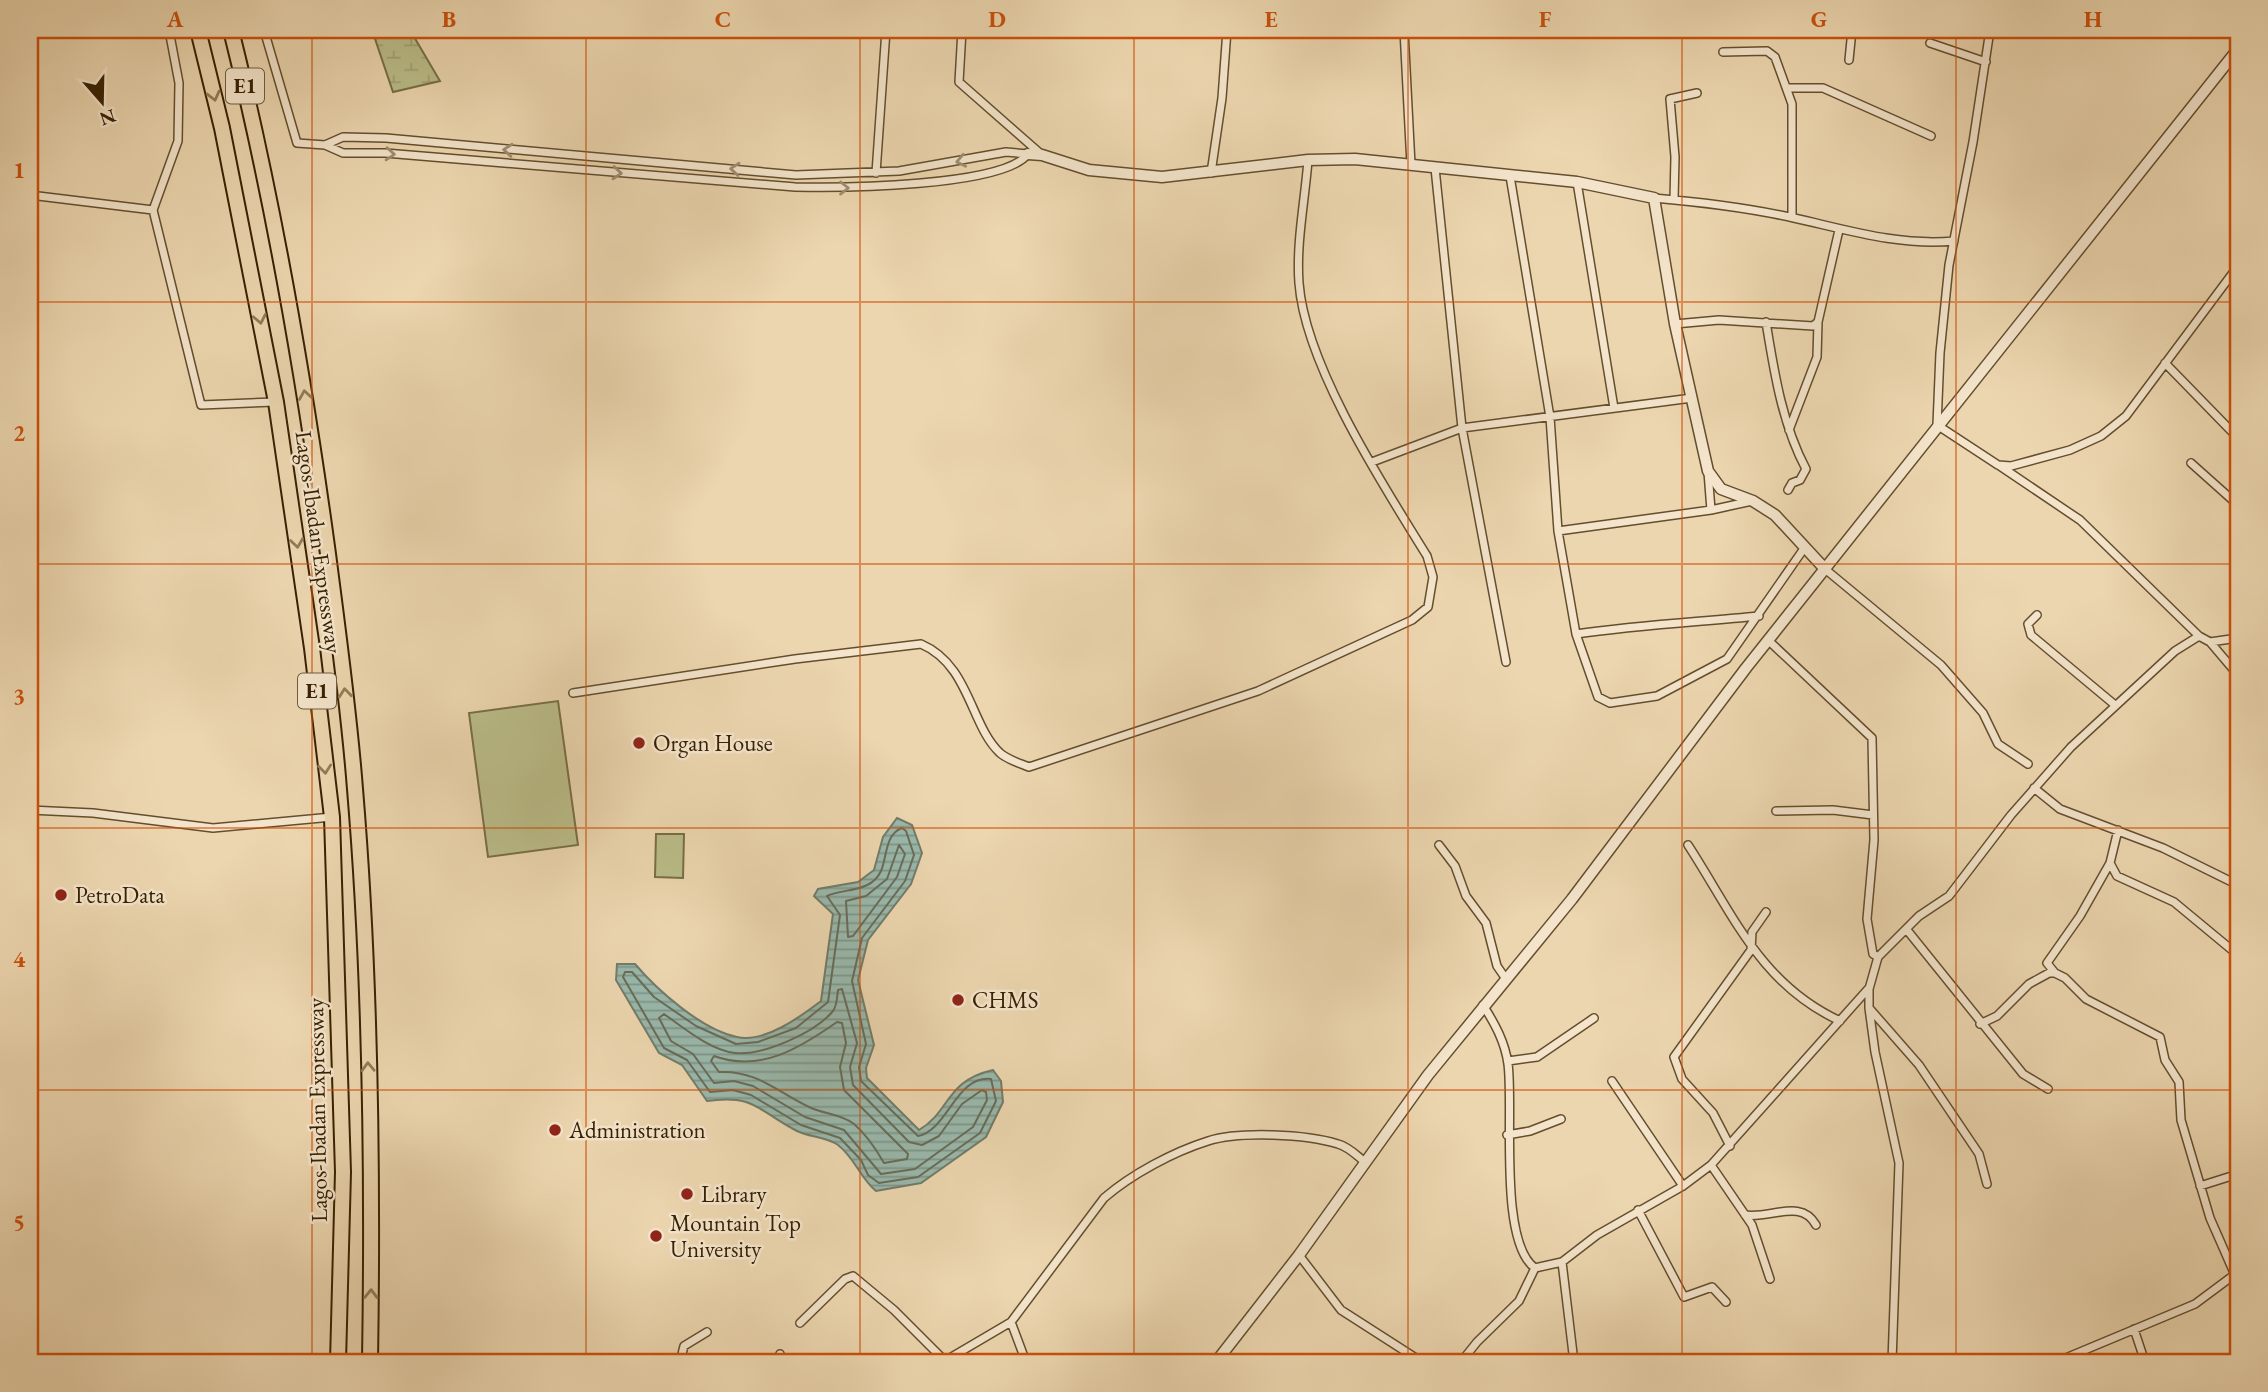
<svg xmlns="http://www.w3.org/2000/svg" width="2268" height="1392" font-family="'EB Garamond',serif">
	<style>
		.green { fill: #babd89; stroke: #786e46; stroke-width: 2 }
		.wetland { fill: url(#wetland-marsh); stroke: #786e46; stroke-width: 2 }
		.water { fill: url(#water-rules); stroke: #727c69; stroke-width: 2 }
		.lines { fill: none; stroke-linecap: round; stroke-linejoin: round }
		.shore { stroke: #686c58; stroke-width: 2 }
		.minor-casing { stroke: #644e2d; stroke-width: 10 }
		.tertiary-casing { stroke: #644e2d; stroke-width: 13 }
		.motorway-casing { stroke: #372002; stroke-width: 18 }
		.minor { stroke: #f3e4cb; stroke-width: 7 }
		.tertiary { stroke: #f3e4cb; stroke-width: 10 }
		.motorway { stroke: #ecd6af; stroke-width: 14 }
		.oneway { stroke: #927b58 }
		.oneway2 { stroke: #9e8c71 }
		.grid { fill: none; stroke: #cd500a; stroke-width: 2; stroke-opacity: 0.55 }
		.poi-dot { fill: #8f2418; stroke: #f3e4cb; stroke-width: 2.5 }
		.labels { text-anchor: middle; stroke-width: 5; stroke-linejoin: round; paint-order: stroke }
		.shield { fill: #f3e4cb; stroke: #6f5b3e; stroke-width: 2 }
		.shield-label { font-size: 21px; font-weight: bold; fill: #372002 }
		.street-label { font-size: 23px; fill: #372002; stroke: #f3e4cb }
		.poi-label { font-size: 23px; fill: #372002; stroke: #f3e4cb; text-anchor: start }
		.neatline { fill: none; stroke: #cd500a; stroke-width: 2.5 }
		.grid-label { font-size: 23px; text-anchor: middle; font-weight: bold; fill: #cd500a }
	</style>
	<defs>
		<pattern id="wetland-marsh" width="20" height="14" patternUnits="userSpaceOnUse" patternTransform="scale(1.75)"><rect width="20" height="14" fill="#babd89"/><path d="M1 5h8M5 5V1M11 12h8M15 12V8" fill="none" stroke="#a0a275"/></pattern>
		<pattern id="water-rules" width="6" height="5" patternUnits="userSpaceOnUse" patternTransform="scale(1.75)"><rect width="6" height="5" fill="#99b9ad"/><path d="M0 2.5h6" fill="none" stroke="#7e968b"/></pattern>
	</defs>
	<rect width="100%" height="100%" fill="#ecd6af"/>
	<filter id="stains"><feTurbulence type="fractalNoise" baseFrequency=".00286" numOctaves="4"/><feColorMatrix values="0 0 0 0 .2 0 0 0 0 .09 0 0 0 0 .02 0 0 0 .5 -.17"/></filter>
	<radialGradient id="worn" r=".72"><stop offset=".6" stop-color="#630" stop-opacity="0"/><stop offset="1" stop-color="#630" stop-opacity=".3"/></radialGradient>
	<path class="green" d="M558,701L578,845L488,857L469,713Z
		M656,834H684L683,878L655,877Z"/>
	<path class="wetland" d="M372,30H410L440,81L393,92Z"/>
	<path class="water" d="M897,818L912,825L922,853L911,884L868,940L858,980L874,1045L866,1068L867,1078L919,1130C951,1111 945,1081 993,1070L1001,1081L1003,1102L986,1137L921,1183L876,1191C860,1178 855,1158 838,1145C827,1137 809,1137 797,1131C758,1111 755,1094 707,1101L682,1065L659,1053L616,980L617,964H635C657,990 702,1030 737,1037C765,1043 800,1017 821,1001L833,914L814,896L818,889L858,882L874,870L883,837Z"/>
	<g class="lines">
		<path class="shore" d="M902,828L906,831L914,855L905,881L862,938L852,981L866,1044L859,1067L861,1081L918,1136C948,1130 956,1075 991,1079L996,1101L980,1133L918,1177L879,1183L868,1175L861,1160L840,1138L801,1125L751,1095L733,1090L710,1092L687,1060L664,1048L623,977L625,972H632L654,997L696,1026L736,1044L758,1042L796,1028L828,1002L840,915L827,896C844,888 871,893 881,871C887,857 885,834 902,828Z
			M899,845L905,854L897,877L853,936L848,937L846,901L866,896L887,879Z
			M842,989L857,1043L850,1067L853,1085L909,1142L922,1145L939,1136L962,1104L982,1090L986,1092L987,1100L973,1127L915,1169L881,1174L844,1130L805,1117L753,1086L734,1081L714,1083L693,1054L671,1041L659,1018L664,1014C684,1028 710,1050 735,1053C762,1056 815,1033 833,1011C837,1006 837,997 838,990Z
			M837,1022L842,1023L846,1043L840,1067L844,1090L908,1154L907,1159L884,1163C876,1149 867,1135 854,1124C842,1114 823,1114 809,1107C777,1092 757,1070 719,1072L711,1061L714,1056C760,1073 800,1048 837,1022Z"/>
		<defs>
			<path id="minor" d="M169,30L179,83L178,141L153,210L201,405L275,402
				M264,30L297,143L325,145L343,137L386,138L796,175L899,171L1006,152L1028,154
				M962,30L959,82L1042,155
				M1404,30L1411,165
				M1990,30L1973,142L1949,265L1940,353L1937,425L1998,465L2011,466L2070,450L2101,436L2126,416L2238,266
				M1930,43L1986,62
				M1723,52L1767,51L1775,57L1792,104V217
				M1849,60L1852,30
				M1788,88H1823L1931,136
				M325,145L343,153H385L795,187C839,188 1003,187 1028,154
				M1435,168L1462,428L1506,662
				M876,173L886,30
				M1211,173L1222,98L1227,30
				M1510,176L1550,417L1558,531L1576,634L1598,697L1610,703L1657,696L1727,659L1805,547
				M1577,182L1614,408
				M30,195L153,210
				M1654,198C1700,202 1749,208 1794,218C1848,230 1898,246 1954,241
				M1674,200L1675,157L1670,99L1697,93
				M1766,322C1774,371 1782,424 1806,469L1800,480L1792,483L1788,490
				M1675,324L1719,320L1813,326L1818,322L1839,230
				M2165,363L2238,438
				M1789,430L1817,357L1818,322
				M1372,462L1462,428L1692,398
				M2191,463L2238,505
				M2000,466L2080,520L2199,636L2210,642L2238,638
				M1708,472L1711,510
				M1558,531L1711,510L1752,501
				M1825,569L1941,665L1983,713L1998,744L2028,764
				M2037,615L2028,624L2031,635L2115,705
				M1576,634C1637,625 1697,622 1759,616
				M1769,641L1872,738L1874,840L1867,919L1873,954L1878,957
				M2210,642L2238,675
				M573,693L795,659L921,644C970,665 970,725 1000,753C1008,760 1019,763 1029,767L1258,691L1412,620L1428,607L1433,577L1427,556C1383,485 1305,365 1299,283C1296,243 1305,200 1308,160
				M2034,788L2060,809L2163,848L2238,885
				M30,810L93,813L213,828L332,817
				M1776,811L1833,810L1873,815
				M2118,830L2110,863L2117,876L2174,902L2238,955
				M1439,845L1455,866L1466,896L1486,923L1497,966L1506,979
				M1688,845C1733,914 1760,984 1840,1021
				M1907,930L2023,1074L2048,1089
				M2055,973L2047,963L2080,916L2110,863
				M1483,1005C1495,1024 1505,1042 1508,1064C1514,1107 1498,1242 1535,1268
				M1870,1009L1919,1065L1979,1154L1987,1184
				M1980,1024L1997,1016L2029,984L2049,973H2055L2065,978L2086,999L2160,1037L2165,1060L2179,1082L2181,1120L2210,1218L2235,1275
				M1508,1061L1537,1057L1594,1018
				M1612,1081L1683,1186
				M1507,1135L1530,1131L1561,1119
				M1730,1146L1713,1113L1682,1079L1674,1057L1751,950L1752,932L1766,912
				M1711,1165L1752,1225L1770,1279
				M2200,1186L2238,1174
				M1638,1210L1684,1297L1712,1287L1726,1302
				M1745,1215C1771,1219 1801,1198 1816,1225
				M1299,1255L1341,1310L1422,1362
				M1562,1262L1574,1362
				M1535,1268L1562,1262L1597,1235L1683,1186L1711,1165L1868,989
				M1011,1322L1026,1362
				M800,1323L845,1279L853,1276L894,1310L945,1361
				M2134,1329L2145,1362
				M685,1362L681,1358L684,1346L707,1332
				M780,1362V1354
				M943,1362L1011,1322L1104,1198C1132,1174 1173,1152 1208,1141C1240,1131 1306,1134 1338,1144C1349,1147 1356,1155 1365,1162
				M1461,1362L1477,1342L1519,1301L1535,1268
				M1892,1362L1899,1163L1875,1052L1869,1008V989L1878,957L1919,916L1949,896L2011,815L2071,747L2175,651L2199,636
				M2056,1362L2195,1304L2238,1272"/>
			<path id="tertiary" d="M1028,154L1042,155L1089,170L1162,177L1308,160L1355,159L1577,182L1654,198L1675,324L1708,471L1721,489L1753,501L1775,515L1825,569
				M1216,1362L1299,1255L1428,1075L1572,899L1746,668L2238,49"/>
			<path id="motorway" d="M198,30L222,128L276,402L312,648L332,817L343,1172L338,1362
				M231,30C274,203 304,377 328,554C338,632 349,710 355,789C371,979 373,1171 370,1362"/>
		</defs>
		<use href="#minor" class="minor-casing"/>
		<use href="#tertiary" class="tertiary-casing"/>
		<use href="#motorway" class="motorway-casing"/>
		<use href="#minor" class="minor"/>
		<use href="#tertiary" class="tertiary"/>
		<use href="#motorway" class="motorway"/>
	</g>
	<defs><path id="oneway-chevron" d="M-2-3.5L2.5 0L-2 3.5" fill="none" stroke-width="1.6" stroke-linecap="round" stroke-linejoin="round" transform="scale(1.75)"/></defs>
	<g class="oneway">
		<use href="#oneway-chevron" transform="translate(214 96) rotate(76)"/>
		<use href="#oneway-chevron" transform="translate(260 319) rotate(79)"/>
		<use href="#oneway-chevron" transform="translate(305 395) rotate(-99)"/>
		<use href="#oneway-chevron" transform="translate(297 543) rotate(82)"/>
		<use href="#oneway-chevron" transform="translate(345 693) rotate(-96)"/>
		<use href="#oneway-chevron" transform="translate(325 769) rotate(84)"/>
		<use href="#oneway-chevron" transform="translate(368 1067) rotate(-92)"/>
		<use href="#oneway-chevron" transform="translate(371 1294) rotate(-89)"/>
	</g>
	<g class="oneway2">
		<use href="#oneway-chevron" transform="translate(508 150) rotate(-175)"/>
		<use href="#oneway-chevron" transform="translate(390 154) rotate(4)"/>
		<use href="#oneway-chevron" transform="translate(961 161) rotate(168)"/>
		<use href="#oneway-chevron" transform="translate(735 169) rotate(-175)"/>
		<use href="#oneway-chevron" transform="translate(617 173) rotate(5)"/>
		<use href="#oneway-chevron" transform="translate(844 188)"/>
	</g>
	<path class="grid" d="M312,30V1362M586,30V1362M860,30V1362M1134,30V1362M1408,30V1362M1682,30V1362M1956,30V1362M30,302H2238M30,564H2238M30,828H2238M30,1090H2238"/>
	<g class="poi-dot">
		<circle cx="639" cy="743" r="7"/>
		<circle cx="61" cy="895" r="7"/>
		<circle cx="958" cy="1000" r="7"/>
		<circle cx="555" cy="1130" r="7"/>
		<circle cx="687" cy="1194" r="7"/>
		<circle cx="656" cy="1236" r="7"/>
	</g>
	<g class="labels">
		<g class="shield">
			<rect x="226" y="68.5" width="38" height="35" rx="5"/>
			<rect x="298" y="673.5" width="38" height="35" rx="5"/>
		</g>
		<g class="shield-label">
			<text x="245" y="93">E1</text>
			<text x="317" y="698">E1</text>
		</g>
		<g class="street-label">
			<text transform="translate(319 542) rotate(82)" y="8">Lagos-Ibadan Expressway</text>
			<text transform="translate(317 1110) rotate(-91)" y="8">Lagos-Ibadan Expressway</text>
		</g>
		<g class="poi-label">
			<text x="653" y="751">Organ House</text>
			<text x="75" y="903">PetroData</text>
			<text x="972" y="1008">CHMS</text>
			<text x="569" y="1138">Administration</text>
			<text x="701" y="1202">Library</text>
			<text x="670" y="1231">Mountain Top<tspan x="670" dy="26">University</tspan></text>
		</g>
	</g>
	<rect width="2268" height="1392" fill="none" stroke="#ecd6af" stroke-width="77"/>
	<g transform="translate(102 102) rotate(160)" stroke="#f3e4cb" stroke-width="5" paint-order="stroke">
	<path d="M0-5L12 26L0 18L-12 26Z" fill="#372002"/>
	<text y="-10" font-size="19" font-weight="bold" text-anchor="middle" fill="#372002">N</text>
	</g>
	<rect x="38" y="38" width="2192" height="1316" class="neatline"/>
	<g class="grid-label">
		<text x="175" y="27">A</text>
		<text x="449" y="27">B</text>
		<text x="723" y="27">C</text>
		<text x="997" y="27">D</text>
		<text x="1271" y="27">E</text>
		<text x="1545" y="27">F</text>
		<text x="1819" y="27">G</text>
		<text x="2093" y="27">H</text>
		<text x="19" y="178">1</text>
		<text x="19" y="441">2</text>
		<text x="19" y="704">3</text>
		<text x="19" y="967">4</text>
		<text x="19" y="1230">5</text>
	</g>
	<rect width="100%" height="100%" filter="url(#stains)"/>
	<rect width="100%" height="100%" fill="url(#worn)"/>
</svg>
